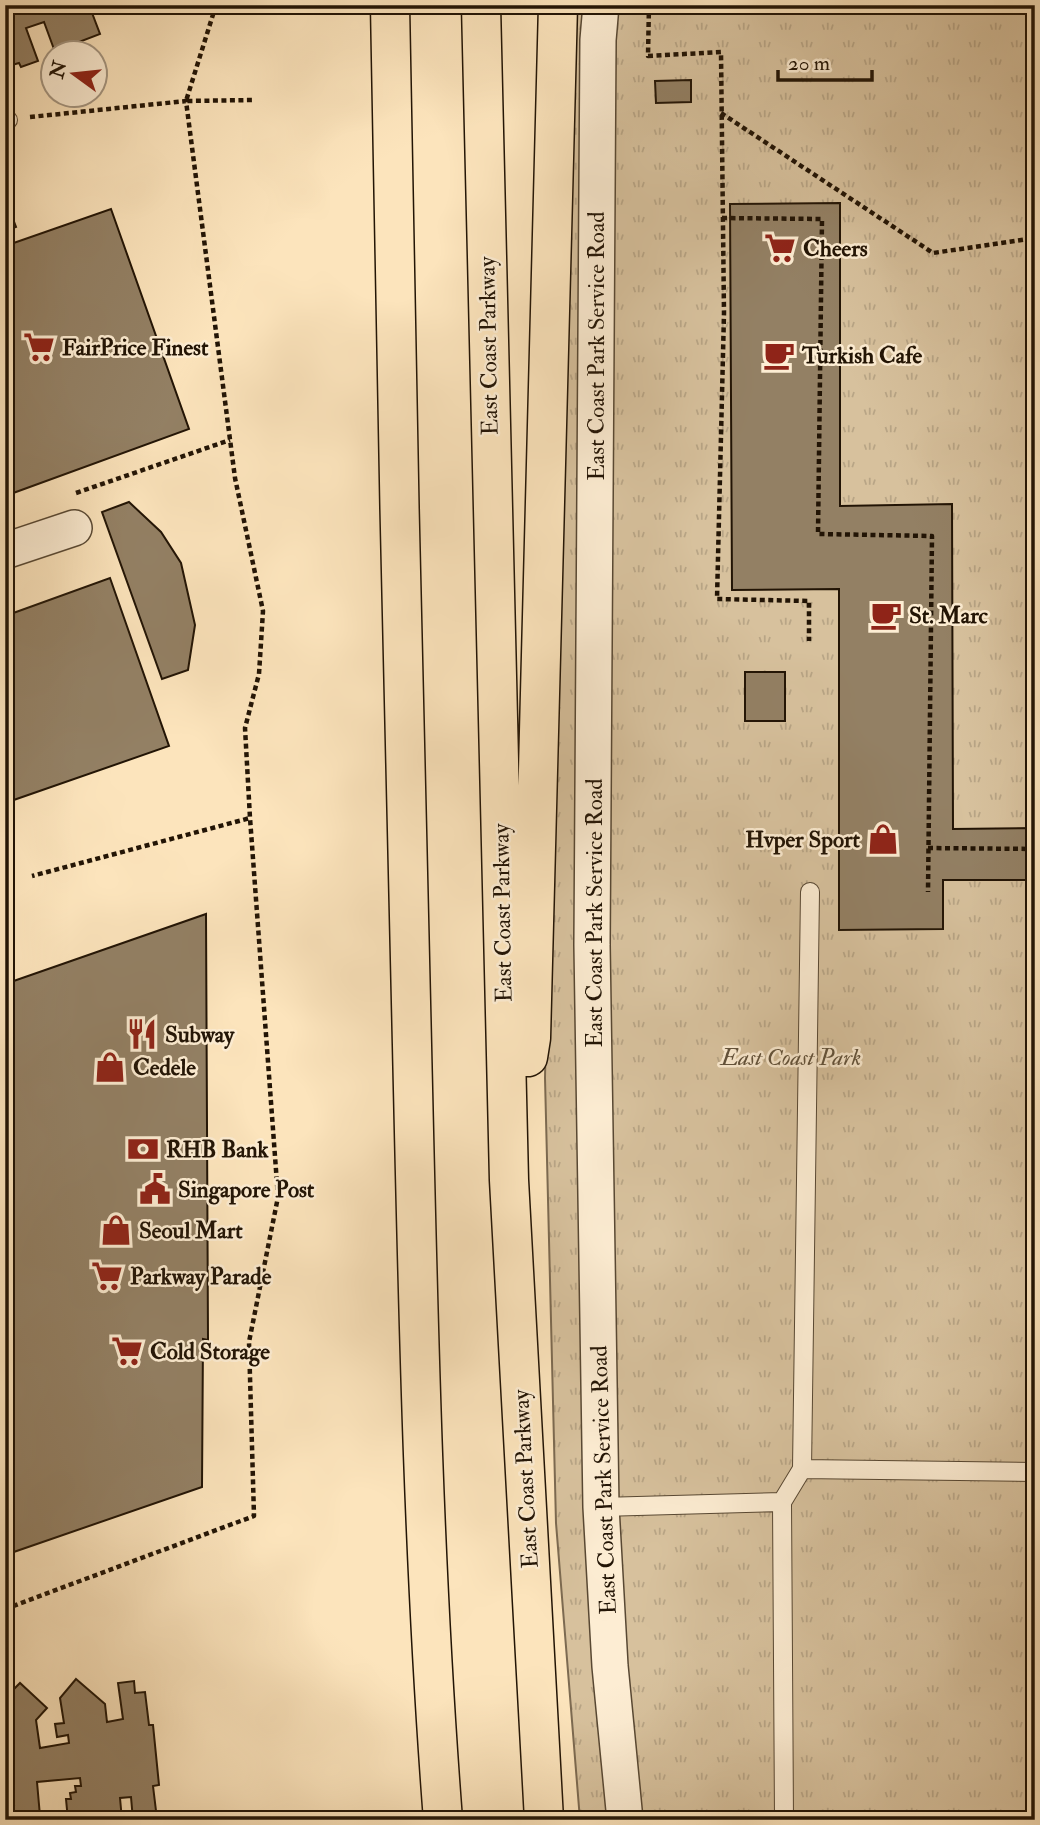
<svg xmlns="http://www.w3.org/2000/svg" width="1040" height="1825" font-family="'IM FELL Double Pica',serif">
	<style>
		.park { fill: url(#park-tufts); stroke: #7c6a51; stroke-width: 2 }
		.building { fill: #938064; stroke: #221405; stroke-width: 2 }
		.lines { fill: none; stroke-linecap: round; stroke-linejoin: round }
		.service-casing { stroke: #584833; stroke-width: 20 }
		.minor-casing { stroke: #584833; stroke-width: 38 }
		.motorway-casing { stroke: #221405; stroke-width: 41 }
		.path { stroke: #221405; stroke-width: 4.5; stroke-dasharray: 5 3.5; stroke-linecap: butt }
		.service { stroke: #fdedd3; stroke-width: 18 }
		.minor { stroke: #fdedd3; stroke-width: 35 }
		.motorway { stroke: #fce4bc; stroke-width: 38 }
		.labels { text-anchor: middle; stroke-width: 5; stroke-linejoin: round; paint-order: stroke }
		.poi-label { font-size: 23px; font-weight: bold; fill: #221405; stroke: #fdedd3; text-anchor: start }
		.street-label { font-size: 23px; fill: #221405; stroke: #fdedd3 }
		.park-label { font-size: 23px; font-style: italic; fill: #61513a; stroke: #fdedd3 }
	</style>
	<defs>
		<pattern id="park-tufts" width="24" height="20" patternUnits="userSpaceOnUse" patternTransform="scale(1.75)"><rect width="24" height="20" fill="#d7c19d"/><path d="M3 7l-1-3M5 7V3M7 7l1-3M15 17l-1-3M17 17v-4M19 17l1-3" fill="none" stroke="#b8a586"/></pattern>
	</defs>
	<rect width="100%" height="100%" fill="#fce4bc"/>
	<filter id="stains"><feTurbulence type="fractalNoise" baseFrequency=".00286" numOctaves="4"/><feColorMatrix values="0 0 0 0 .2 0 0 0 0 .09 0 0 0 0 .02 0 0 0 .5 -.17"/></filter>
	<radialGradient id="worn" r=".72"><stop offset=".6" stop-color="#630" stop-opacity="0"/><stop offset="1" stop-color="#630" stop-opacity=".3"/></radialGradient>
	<path class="park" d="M570,5H1035V1820H580L556,1523L545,1078L567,41Z"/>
	<path class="building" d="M5,5H89L100,34L71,45L73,49L55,52L44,22L26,28L38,61L21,67L19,63L5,67Z
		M691,80V102L656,103L655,81Z
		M5,198L16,227L5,231Z
		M840,203V506L952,504L953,829L1035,828V880H943V929L839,930V589L732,590L730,204Z
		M111,209L189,429L5,496V246Z
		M129,502L161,532L181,563L195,625L188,670L162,679L102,512Z
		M110,578L169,746L5,803V616Z
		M745,672H785V721H745Z
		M206,914L208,1340L203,1339L202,1487L5,1555V984Z
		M76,1679L105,1704L107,1722L123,1719L118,1683L134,1681L135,1693L145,1692L149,1725H153L159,1785L153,1786L157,1819L133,1820L131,1797L120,1798L122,1820H68L66,1799H71L70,1793L76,1792L75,1786H81L80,1778L37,1782L40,1816L45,1820H5V1816L10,1815L9,1805H14L13,1796L5,1797V1698L20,1683L47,1708L36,1720L40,1748L69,1743L68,1735L57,1737L55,1724L64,1723L60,1698Z"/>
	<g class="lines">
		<defs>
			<path id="service" d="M5,120H8
				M802,1469L1035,1472
				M601,1507L782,1502
				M784,1820L782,1502L802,1469L810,892"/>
			<path id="minor" d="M601,5L598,40L592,945L601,1507L610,1666L625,1820
				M5,551L74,528"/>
			<path id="motorway" d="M390,5C396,352 403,698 412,1045C418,1304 423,1562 443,1820
				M481,5L509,1180L544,1820
				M528,1057L531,1038L558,5"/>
		</defs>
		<use href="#service" class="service-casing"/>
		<use href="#minor" class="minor-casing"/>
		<use href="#motorway" class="motorway-casing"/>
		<path class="path" d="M216,5L186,101L252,100
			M649,5L648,56L721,52L724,313L717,599L809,601V641
			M721,113L933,253L1035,238
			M30,117L186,101L235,478L263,611L259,674L245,728L250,818L32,876
			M722,218L822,219L818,534L932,536L928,892
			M76,493L230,440
			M928,848L1035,849
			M5,1609L254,1516L249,1342L278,1197L250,818"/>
		<use href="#service" class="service"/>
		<use href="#minor" class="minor"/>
		<use href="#motorway" class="motorway"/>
	</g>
	<defs>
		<symbol id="supermarket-bare" viewBox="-9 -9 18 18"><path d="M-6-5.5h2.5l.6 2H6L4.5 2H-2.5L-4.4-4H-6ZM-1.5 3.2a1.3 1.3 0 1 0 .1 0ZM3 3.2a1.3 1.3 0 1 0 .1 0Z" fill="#8f2418" stroke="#fdedd3" stroke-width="2.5" paint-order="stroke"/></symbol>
		<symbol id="cafe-bare" viewBox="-9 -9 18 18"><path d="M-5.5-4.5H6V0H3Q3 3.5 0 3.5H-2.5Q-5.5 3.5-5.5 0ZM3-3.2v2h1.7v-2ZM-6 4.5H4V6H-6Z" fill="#8f2418" stroke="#fdedd3" stroke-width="2.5" paint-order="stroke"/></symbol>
		<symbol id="shop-bare" viewBox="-9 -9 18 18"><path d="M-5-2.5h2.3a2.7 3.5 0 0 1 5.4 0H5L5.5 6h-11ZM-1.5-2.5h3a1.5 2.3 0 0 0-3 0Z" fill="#8f2418" stroke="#fdedd3" stroke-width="2.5" paint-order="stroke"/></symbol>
		<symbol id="restaurant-bare" viewBox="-9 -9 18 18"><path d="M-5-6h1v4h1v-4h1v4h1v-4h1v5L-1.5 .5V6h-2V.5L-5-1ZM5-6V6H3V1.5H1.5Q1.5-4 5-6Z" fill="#8f2418" stroke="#fdedd3" stroke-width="2.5" paint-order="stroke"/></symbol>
		<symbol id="bank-bare" viewBox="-9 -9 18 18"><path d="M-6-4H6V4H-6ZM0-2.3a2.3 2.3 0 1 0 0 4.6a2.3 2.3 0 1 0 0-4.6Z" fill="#8f2418" stroke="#fdedd3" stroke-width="2.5" paint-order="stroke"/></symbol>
		<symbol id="civic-bare" viewBox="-9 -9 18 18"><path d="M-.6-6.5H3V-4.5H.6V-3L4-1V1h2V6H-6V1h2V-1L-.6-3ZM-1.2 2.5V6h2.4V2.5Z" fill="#8f2418" stroke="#fdedd3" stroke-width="2.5" paint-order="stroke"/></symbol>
	</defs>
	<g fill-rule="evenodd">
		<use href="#supermarket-bare" x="758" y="226" width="44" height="44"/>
		<use href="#supermarket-bare" x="17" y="325" width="44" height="44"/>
		<use href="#cafe-bare" x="757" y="333" width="44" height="44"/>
		<use href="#cafe-bare" x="864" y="593" width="44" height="44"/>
		<use href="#shop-bare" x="861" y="817" width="44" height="44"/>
		<use href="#restaurant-bare" x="120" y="1012" width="44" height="44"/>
		<use href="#shop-bare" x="88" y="1045" width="44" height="44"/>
		<use href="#bank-bare" x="121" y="1127" width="44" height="44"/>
		<use href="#civic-bare" x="133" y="1167" width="44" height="44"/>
		<use href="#shop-bare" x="94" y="1208" width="44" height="44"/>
		<use href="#supermarket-bare" x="85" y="1254" width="44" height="44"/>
		<use href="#supermarket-bare" x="105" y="1329" width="44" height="44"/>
	</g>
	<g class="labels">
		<g class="poi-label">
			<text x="803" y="256">Cheers</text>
			<text x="62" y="355">FairPrice Finest</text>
			<text x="802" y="363">Turkish Cafe</text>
			<text x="909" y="623">St. Marc</text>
			<text x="860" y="847" text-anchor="end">Hvper Sport</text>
			<text x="165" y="1042">Subway</text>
			<text x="133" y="1075">Cedele</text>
			<text x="166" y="1157">RHB Bank</text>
			<text x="178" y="1197">Singapore Post</text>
			<text x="139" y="1238">Seoul Mart</text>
			<text x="130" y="1284">Parkway Parade</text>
			<text x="150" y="1359">Cold Storage</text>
		</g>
		<g class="street-label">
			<text transform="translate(488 346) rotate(-91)" y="8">East Coast Parkway</text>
			<text transform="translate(596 346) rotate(-90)" y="8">East Coast Park Service Road</text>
			<text transform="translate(502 913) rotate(-91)" y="8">East Coast Parkway</text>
			<text transform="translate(594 913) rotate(-90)" y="8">East Coast Park Service Road</text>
			<text transform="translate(525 1479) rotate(-93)" y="8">East Coast Parkway</text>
			<text transform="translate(603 1480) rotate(-92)" y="8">East Coast Park Service Road</text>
		</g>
		<g class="park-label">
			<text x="791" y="1065">East Coast Park</text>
		</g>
	</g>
	<rect width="1040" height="1825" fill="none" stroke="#fce4bc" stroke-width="28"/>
	<rect x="7" y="7" width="1026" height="1811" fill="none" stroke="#221405" stroke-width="3.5"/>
	<rect x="14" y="14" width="1012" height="1797" fill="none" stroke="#221405" stroke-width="2"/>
	<g transform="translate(74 74) rotate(285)"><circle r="33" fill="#fdedd3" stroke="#a59681" stroke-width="2"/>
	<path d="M0-5L12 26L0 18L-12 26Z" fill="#8f2418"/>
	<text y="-10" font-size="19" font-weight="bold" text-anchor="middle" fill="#221405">N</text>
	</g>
	<path d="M778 70v10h94v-10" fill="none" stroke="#221405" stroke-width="3.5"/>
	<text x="788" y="70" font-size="21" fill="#221405" stroke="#fdedd3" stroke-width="5" paint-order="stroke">20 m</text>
	<rect width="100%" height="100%" filter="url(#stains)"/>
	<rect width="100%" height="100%" fill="url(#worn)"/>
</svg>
